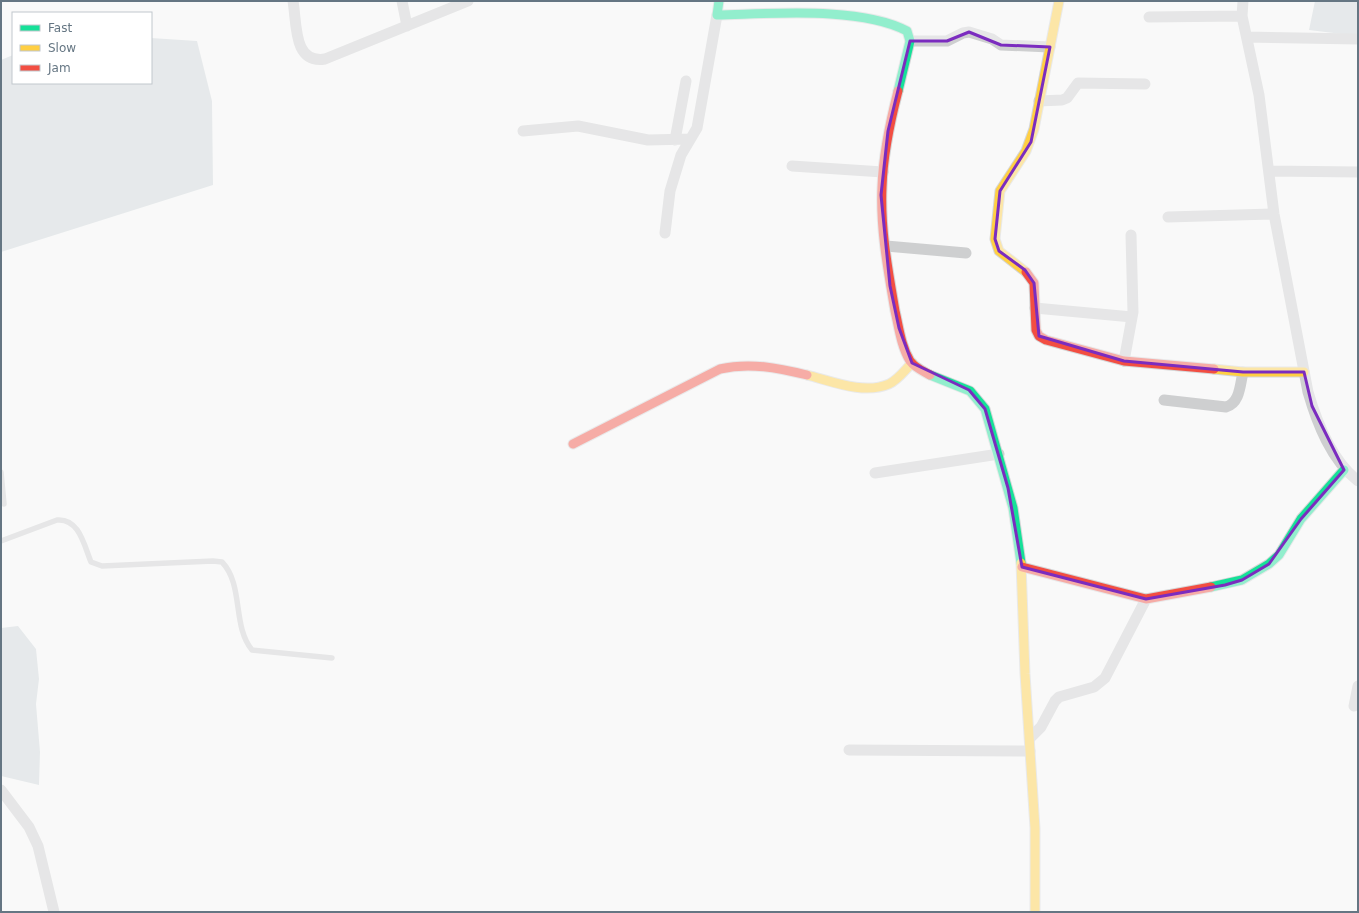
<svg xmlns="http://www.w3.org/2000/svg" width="1359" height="913" font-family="'DejaVu Sans',sans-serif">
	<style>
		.water { fill: #ced6d9 }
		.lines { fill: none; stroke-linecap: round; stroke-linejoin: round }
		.fast-casing { stroke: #d5d6d7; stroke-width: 11 }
		.slow-casing { stroke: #d5d6d7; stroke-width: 11 }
		.jam-casing { stroke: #d5d6d7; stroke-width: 11 }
		.lane { stroke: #cecfd0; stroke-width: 5.5 }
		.street { stroke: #cecfd0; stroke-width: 11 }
		.fast { stroke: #16e098; stroke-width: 9 }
		.slow { stroke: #ffcf43; stroke-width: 9 }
		.jam { stroke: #f24e42; stroke-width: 9 }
		.marked { fill: none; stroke: #7b2cbf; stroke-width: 3; stroke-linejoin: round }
	</style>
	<rect width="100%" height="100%" fill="#f9f9f9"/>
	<path class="water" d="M1315,1H1358V36L1309,30Z
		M151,38L197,41L212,101L213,185L1,252V60L13,55V83H151Z
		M18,626L36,649L39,679L36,704L40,752L39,785L1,776V628Z"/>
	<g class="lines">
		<defs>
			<path id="fast" d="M719,1L717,15C770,14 860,6 907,31L910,41L898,91
				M930,375L970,391L985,409L1013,508L1021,563
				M1211,587L1242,580L1269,564L1279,555L1301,519L1344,470"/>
			<path id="slow" d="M1026,272L999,251L995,239L1000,191L1026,151L1034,129L1059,1
				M1214,369L1243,372H1304
				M807,375C831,381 864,395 889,384C898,380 905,370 912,363
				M1021,563L1025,674L1035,828V912"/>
			<path id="jam" d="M898,91C890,122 883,154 882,187C880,229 888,270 895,311C899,328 901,346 910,361C915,368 923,371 930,375
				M1026,272L1034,283L1036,330L1039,336L1046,340L1124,361L1214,369
				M573,444L720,369C750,362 778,368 807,375
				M1022,567L1146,599L1211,587"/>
		</defs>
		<use href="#fast" class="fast-casing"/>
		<use href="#slow" class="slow-casing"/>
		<use href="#jam" class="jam-casing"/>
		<path class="lane" d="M1,472L4,504
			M1,541L57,520C79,518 84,545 91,562L102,566L213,561L222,562C244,585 232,626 252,650L332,658"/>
		<path class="street" d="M293,1C297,24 293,64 325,59L468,1
			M402,1L407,26
			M1243,1L1242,16L1259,95L1274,214L1308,392C1317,423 1331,460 1358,481
			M1149,17L1242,16
			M1247,37L1358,39
			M910,41H947L963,33L969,32L992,39L1001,45L1050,47
			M1039,101L1062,100L1067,98L1078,83L1145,84
			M523,131L578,126L648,140L690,139
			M675,140L686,81
			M792,166L883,172
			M1269,171L1358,172
			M1168,217L1274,214
			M665,233L670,191L681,155L697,128L717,15
			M886,246L966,253
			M1035,308L1132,317
			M1124,361L1133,312L1131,235
			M1164,400L1226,407C1240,403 1240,385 1243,372
			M875,473L999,454
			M1354,706L1358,686
			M1030,738L1041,727L1055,701L1059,697L1094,687L1105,678L1146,599
			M849,750L1030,751
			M1,790L29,827L38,846L54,912"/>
		<use href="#fast" class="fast"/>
		<use href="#slow" class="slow"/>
		<use href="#jam" class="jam"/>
	</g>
	<path d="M0 0H1359V913H0ZM969,32L1001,45L1050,47L1031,142L1000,191L995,239L999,251L1025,270L1034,283L1039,336L1124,361L1243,372H1304L1312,406L1344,470L1301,519L1269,564L1242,580L1225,585L1146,599L1022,567L1008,488L985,409L969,390L912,363L899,328L890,286L881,195L888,131L910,41H947Z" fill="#f9f9f9" fill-opacity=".55" fill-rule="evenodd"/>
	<path class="marked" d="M969,32L1001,45L1050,47L1031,142L1000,191L995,239L999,251L1025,270L1034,283L1039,336L1124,361L1243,372H1304L1312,406L1344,470L1301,519L1269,564L1242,580L1225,585L1146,599L1022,567L1008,488L985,409L969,390L912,363L899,328L890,286L881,195L888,131L910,41H947Z"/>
	<rect width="1359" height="913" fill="none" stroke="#657683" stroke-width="4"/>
	<rect x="12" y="12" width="140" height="72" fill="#ffffff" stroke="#c1c8cd"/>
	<rect x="20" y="25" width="20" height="6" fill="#16e098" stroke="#c1c8cd"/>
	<text x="48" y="32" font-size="12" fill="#657683">Fast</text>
	<rect x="20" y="45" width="20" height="6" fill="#ffcf43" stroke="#c1c8cd"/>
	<text x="48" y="52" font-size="12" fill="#657683">Slow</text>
	<rect x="20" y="65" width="20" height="6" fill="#f24e42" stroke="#c1c8cd"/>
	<text x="48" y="72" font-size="12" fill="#657683">Jam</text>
</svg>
